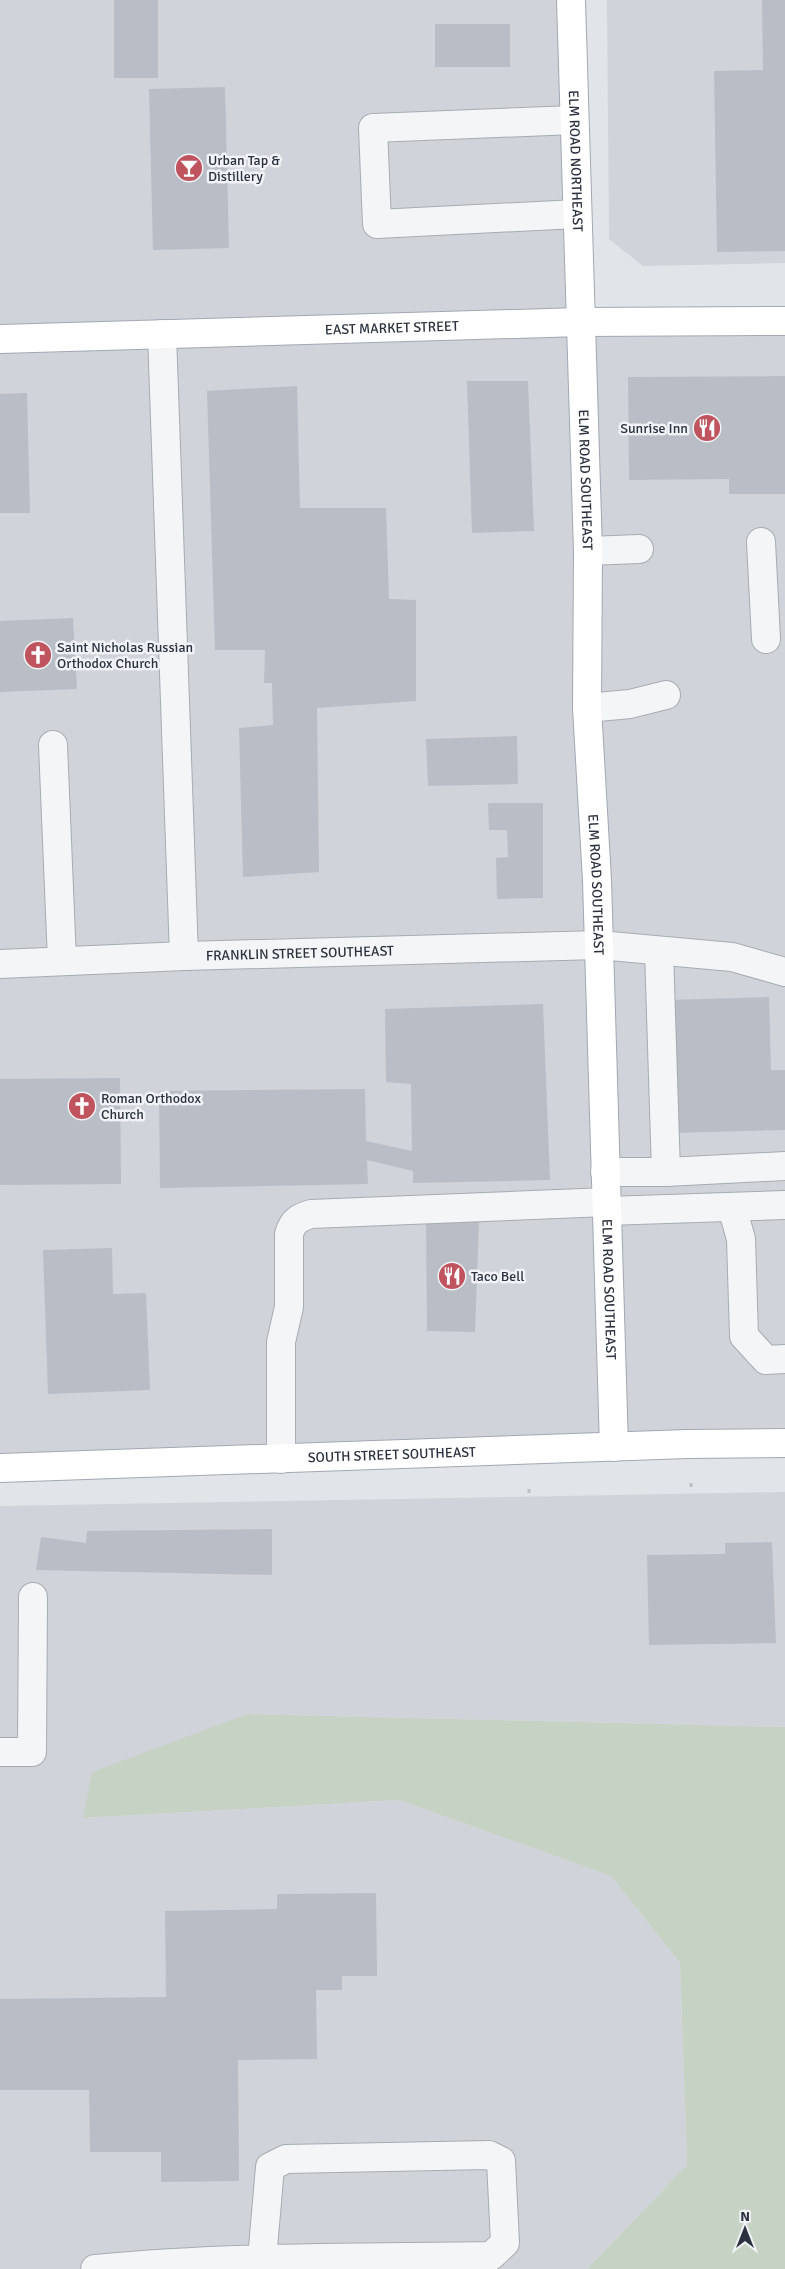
<svg xmlns="http://www.w3.org/2000/svg" width="785" height="2269" font-family="Signika,sans-serif">
	<style>
		.built { fill: #d0d3da }
		.green { fill: #c6d2c4 }
		.building { fill: #b9bdc5 }
		.lines { fill: none; stroke-linecap: round; stroke-linejoin: round }
		.minor-casing { stroke: #a7abb3; stroke-width: 30 }
		.major-casing { stroke: #a2a8b3; stroke-width: 30 }
		.path { stroke: #bcbec3; stroke-width: 3; stroke-dasharray: 4 4; stroke-linecap: butt }
		.minor { stroke: #f4f5f7; stroke-width: 28 }
		.major { stroke: #fff; stroke-width: 28 }
		.labels { text-anchor: middle; stroke-width: 5; stroke-linejoin: round; paint-order: stroke }
		.poi-label { font-size: 14px; fill: #2b313f; stroke: #f1f3f6; text-anchor: start }
		.street-label { font-size: 14px; fill: #2b313f; stroke: #f1f3f6 }
	</style>
	<rect width="100%" height="100%" fill="#e1e4e9"/>
	<path class="built" d="M0,0H571L581,322L785,321V1443L0,1467Z
		M607,0H785V263L643,266L609,239Z
		M785,1492V1727L248,1714L83,1818L399,1800L611,1876L680,1963L687,2165L587,2269H0V1506Z"/>
	<path class="green" d="M248,1714L785,1727V2269H587L687,2165L680,1963L611,1876L399,1800L83,1818L92,1772Z"/>
	<path class="building" d="M114,0H158V78H114Z
		M762,0H785V251L717,252L714,71L763,70Z
		M435,24H510V67H435Z
		M225,87L229,248L153,250L149,89Z
		M785,376V494H729V479L629,480L628,377Z
		M467,381H528L534,531L472,533Z
		M297,386L300,508H386L389,599L416,600V701L317,708L319,872L243,877L239,728L273,725L272,683H264L265,650H215L207,391Z
		M27,393L30,513H0V394Z
		M73,618L77,689L0,692V621Z
		M517,736L518,784L428,786L426,739Z
		M488,803H543V898L497,899L496,858L508,857L507,830H489Z
		M769,997L771,1070H785V1130L672,1133L668,1000Z
		M543,1004L550,1180L413,1183V1171L367,1160L368,1184L160,1188L159,1091L365,1089L366,1141L412,1151L411,1084L386,1082L385,1009Z
		M120,1078L121,1184L0,1185V1079Z
		M426,1221H479L475,1332L427,1331Z
		M112,1248L113,1294L146,1293L150,1390L48,1394L43,1250Z
		M272,1529V1575L36,1570L41,1537L86,1543L87,1531Z
		M772,1542L776,1643L649,1645L647,1555L725,1554V1543Z
		M376,1893L377,1976H342V1990H316L317,2059L238,2060L239,2181L161,2182V2152H90L89,2090H0V1999L166,1997L165,1911L277,1909V1894Z"/>
	<g class="lines">
		<defs>
			<g id="minor">
				<path d="M574,120L373,128L377,224L577,214"/>
				<path d="M162,334L184,956"/>
				<path d="M761,542L766,639"/>
				<path d="M588,551L639,549"/>
				<path d="M587,708L630,704L666,695"/>
				<path d="M53,745L62,961"/>
				<path id="s1" d="M0,964L184,956L599,945L732,957L785,972"/>
				<path d="M605,1172H666L659,951"/>
				<path d="M666,1172L785,1166"/>
				<path d="M732,1207L741,1239L744,1336L766,1360L785,1359"/>
				<path d="M607,1211L785,1205"/>
				<path d="M281,1459V1342L289,1307V1234C293,1221 298,1218 311,1214L607,1202"/>
				<path d="M0,1752H32L33,1597"/>
				<path d="M95,2269C227,2256 359,2258 491,2256L505,2243L501,2161L489,2155L286,2159L270,2167L262,2259V2269"/>
			</g>
			<g id="major">
				<path id="s2" d="M571,0L588,551L587,708L597,880L614,1447"/>
				<path id="s3" d="M0,339L581,322L785,321"/>
				<path id="s4" d="M0,1468L688,1444L785,1443"/>
			</g>
		</defs>
		<use href="#minor" class="minor-casing"/>
		<use href="#major" class="major-casing"/>
		<path class="path" d="M691,1483V1489
			M529,1489V1494"/>
		<use href="#minor" class="minor"/>
		<use href="#major" class="major"/>
	</g>
	<defs>
		<symbol id="bar-disc" viewBox="-11 -11 22 22"><circle r="9.5" fill="#c0545e" stroke="#f1f3f6"/><path d="M-6-5H6L.8 .8V4.5H3.5V6h-7V4.5H-.8V.8Z" fill="#fff"/></symbol>
		<symbol id="restaurant-disc" viewBox="-11 -11 22 22"><circle r="9.5" fill="#c0545e" stroke="#f1f3f6"/><path d="M-5-6h1v4h1v-4h1v4h1v-4h1v5L-1.5 .5V6h-2V.5L-5-1ZM5-6V6H3V1.5H1.5Q1.5-4 5-6Z" fill="#fff"/></symbol>
		<symbol id="church-disc" viewBox="-11 -11 22 22"><circle r="9.5" fill="#c0545e" stroke="#f1f3f6"/><path d="M-1.2-6h2.4v3.5h3.3v2.4h-3.3V6h-2.4V-.1h-3.3v-2.4h3.3Z" fill="#fff"/></symbol>
	</defs>
	<g fill-rule="evenodd">
		<use href="#bar-disc" x="173" y="152" width="32" height="32"/>
		<use href="#restaurant-disc" x="691" y="412" width="32" height="32"/>
		<use href="#church-disc" x="22" y="639" width="32" height="32"/>
		<use href="#church-disc" x="66" y="1090" width="32" height="32"/>
		<use href="#restaurant-disc" x="436" y="1260" width="32" height="32"/>
	</g>
	<g class="labels">
		<g class="poi-label">
			<text x="208" y="165">Urban Tap &amp;<tspan x="208" dy="16">Distillery</tspan></text>
			<text x="688" y="433" text-anchor="end">Sunrise Inn</text>
			<text x="57" y="652">Saint Nicholas Russian<tspan x="57" dy="16">Orthodox Church</tspan></text>
			<text x="101" y="1103">Roman Orthodox<tspan x="101" dy="16">Church</tspan></text>
			<text x="471" y="1281">Taco Bell</text>
		</g>
		<g class="street-label">
			<text dy="5" stroke="none"><textPath href="#s2" startOffset="161">ELM ROAD NORTHEAST</textPath></text>
			<text dy="5" stroke="none"><textPath href="#s3" startOffset="392">EAST MARKET STREET</textPath></text>
			<text dy="5" stroke="none"><textPath href="#s2" startOffset="480">ELM ROAD SOUTHEAST</textPath></text>
			<text dy="5" stroke="none"><textPath href="#s2" startOffset="885">ELM ROAD SOUTHEAST</textPath></text>
			<text dy="5" stroke="none"><textPath href="#s1" startOffset="300">FRANKLIN STREET SOUTHEAST</textPath></text>
			<text dy="5" stroke="none"><textPath href="#s2" startOffset="1290">ELM ROAD SOUTHEAST</textPath></text>
			<text dy="5" stroke="none"><textPath href="#s4" startOffset="392">SOUTH STREET SOUTHEAST</textPath></text>
		</g>
	</g>
	<g transform="translate(745 2229)" stroke="#f1f3f6" stroke-width="4" paint-order="stroke">
	<path d="M0-4L9 19L0 12L-9 19Z" fill="#2b313f"/>
	<text y="-8" font-size="14" font-weight="bold" text-anchor="middle" fill="#2b313f">N</text>
	</g>
</svg>
